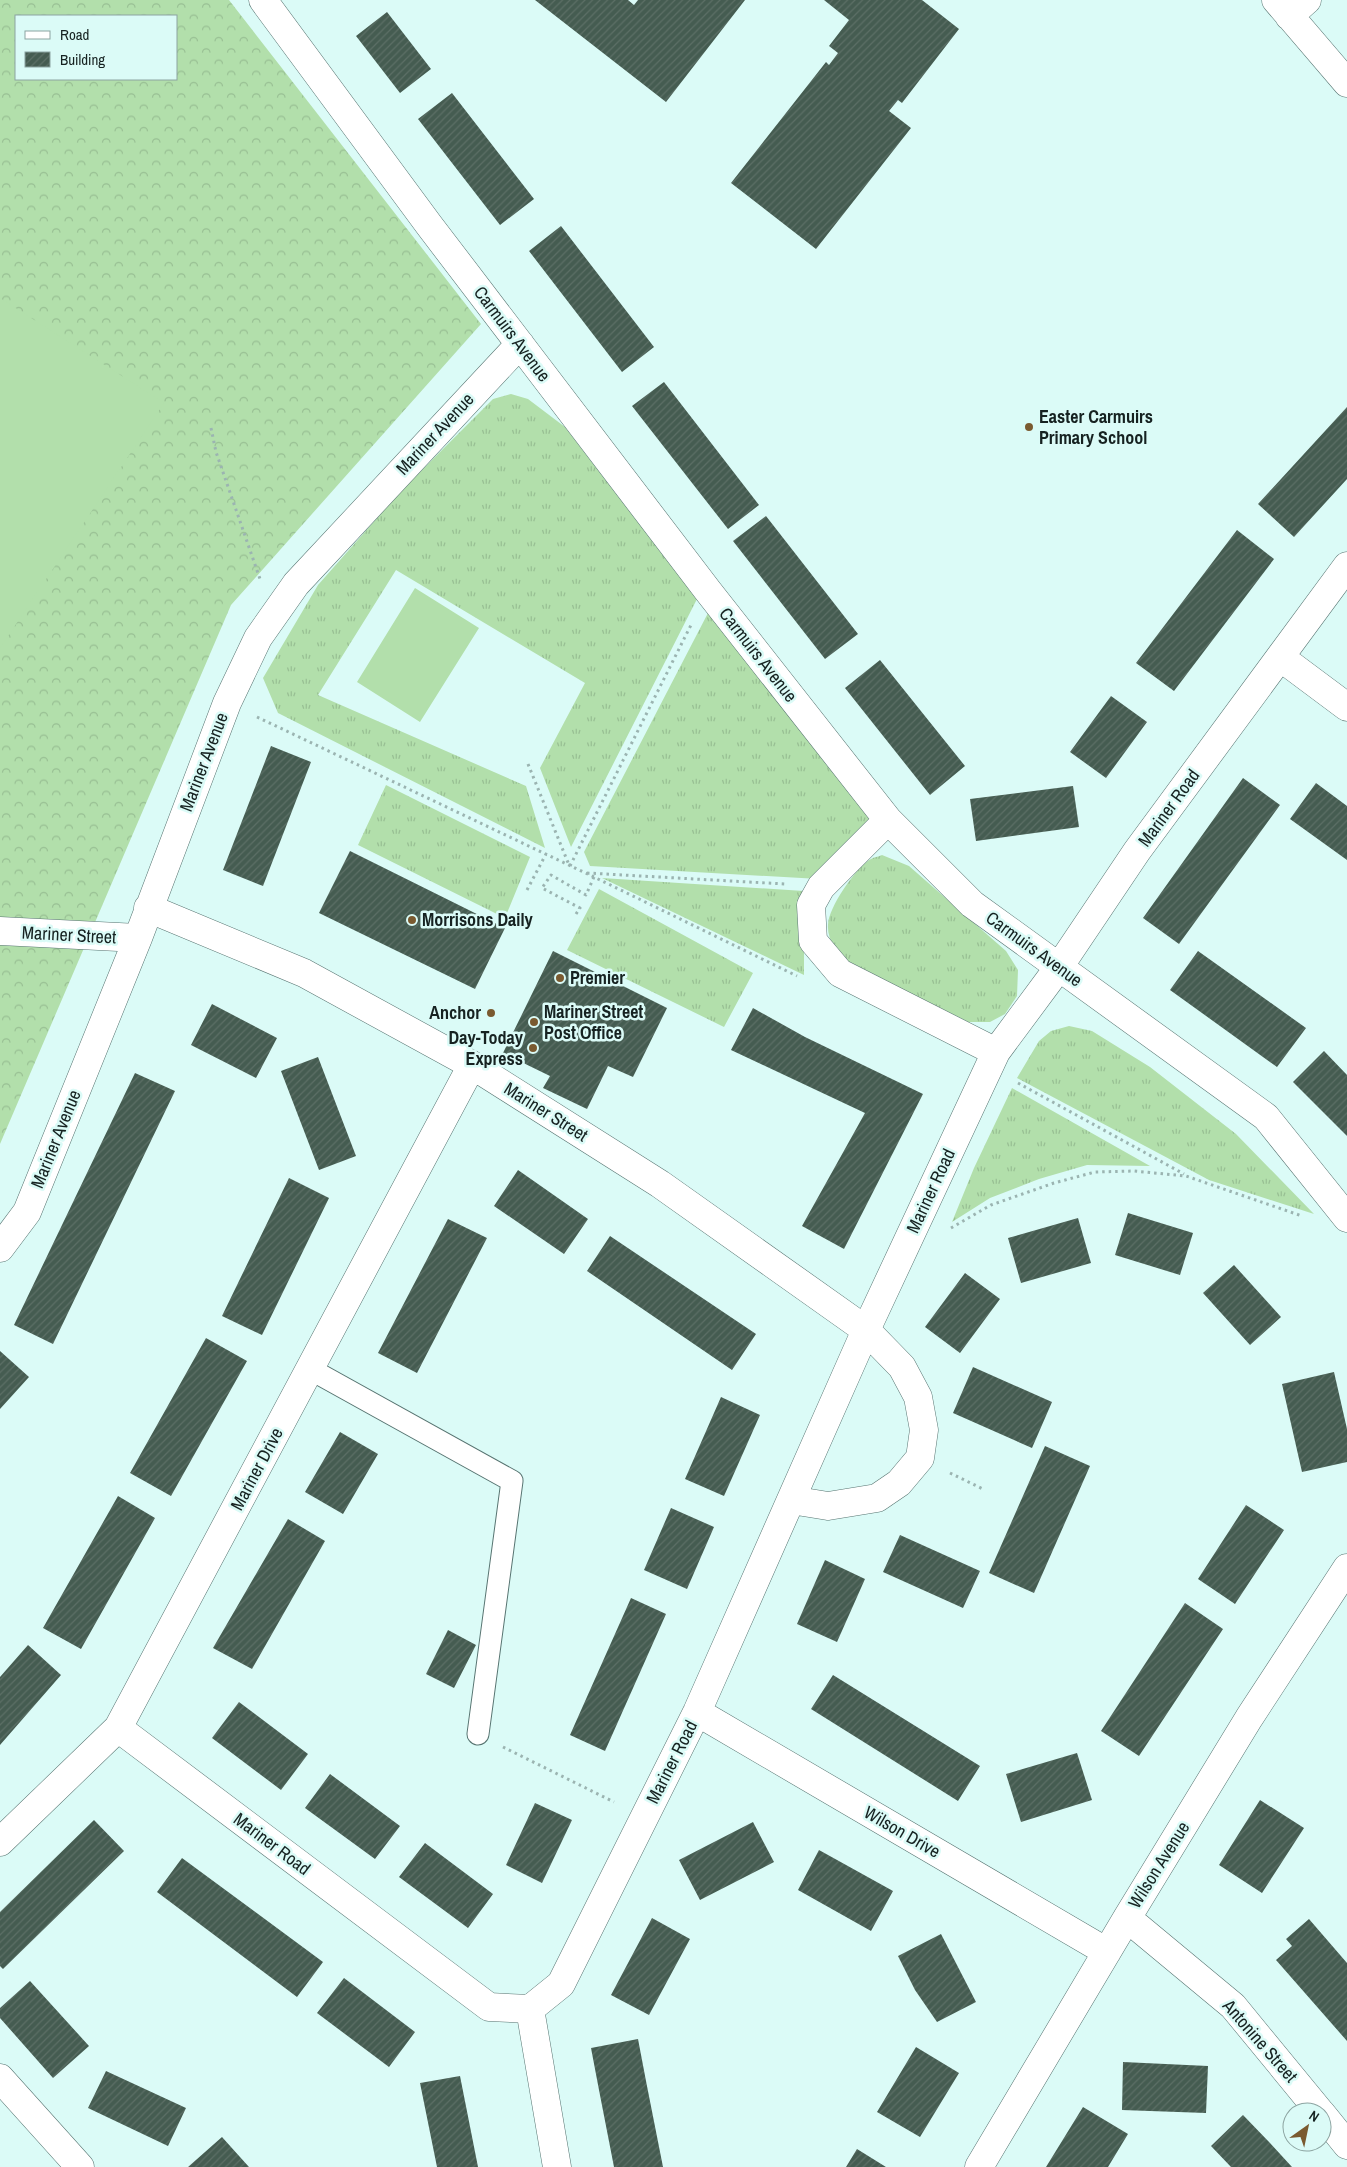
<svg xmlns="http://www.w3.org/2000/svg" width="1347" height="2167" font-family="'Archivo Narrow',sans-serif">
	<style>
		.grass { fill: url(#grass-tufts) }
		.forest { fill: url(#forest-crowns); fill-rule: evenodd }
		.pitch { fill: #b2dfab }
		.building { fill: url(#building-hatch) }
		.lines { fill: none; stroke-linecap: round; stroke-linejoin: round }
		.lane-casing { stroke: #577471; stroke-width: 23 }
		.street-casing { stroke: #577471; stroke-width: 29 }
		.path { stroke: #9bb4b1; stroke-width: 3; stroke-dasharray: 2.5 4; stroke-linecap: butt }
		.lane { stroke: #fff; stroke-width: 21 }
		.street { stroke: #fff; stroke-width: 28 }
		.poi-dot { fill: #7a5a30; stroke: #dbfbf7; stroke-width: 2 }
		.labels { text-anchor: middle; stroke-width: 5; stroke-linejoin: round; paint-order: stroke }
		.street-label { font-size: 18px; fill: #162221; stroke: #dbfbf7 }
		.poi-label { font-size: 18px; font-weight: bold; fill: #162221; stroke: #dbfbf7; text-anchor: start }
	</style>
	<defs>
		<pattern id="grass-tufts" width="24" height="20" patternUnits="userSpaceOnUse" patternTransform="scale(1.25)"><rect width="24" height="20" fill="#b2dfab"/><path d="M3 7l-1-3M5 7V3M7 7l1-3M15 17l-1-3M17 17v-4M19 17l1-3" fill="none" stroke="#98bf93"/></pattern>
		<pattern id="forest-crowns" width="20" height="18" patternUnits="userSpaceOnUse" patternTransform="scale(1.25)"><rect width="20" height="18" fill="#b2dfab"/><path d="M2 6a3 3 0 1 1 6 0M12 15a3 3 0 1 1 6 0" fill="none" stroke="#98bf93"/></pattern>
		<pattern id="building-hatch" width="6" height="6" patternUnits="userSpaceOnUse" patternTransform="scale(1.25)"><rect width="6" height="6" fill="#455c51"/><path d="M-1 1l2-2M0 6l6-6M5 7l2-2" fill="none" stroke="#5c6f66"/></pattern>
	</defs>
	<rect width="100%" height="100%" fill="#dbfbf7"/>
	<path class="grass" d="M511,394L528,399L565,427L697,599L571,847L540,768L585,683L396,570L318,695L526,786L545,848L278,713L263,678L318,585L401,491L493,399Z
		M708,613L872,822L819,879L590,866L584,852Z
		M386,785L530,857L505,918L358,845Z
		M882,855L909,866L1006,951L1018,970L1017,996L1005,1014L990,1022H968L846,963C837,952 827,940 828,925C828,908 856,867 871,859C874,857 878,857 882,855Z
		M602,878L804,891V975Z
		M599,889L753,973L724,1027L567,950Z
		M1069,1026L1092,1031L1150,1067L1236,1134L1314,1214L1209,1180L1017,1078L1039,1041L1051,1031Z
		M1012,1088L1150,1166L1087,1165L1039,1179L990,1198L952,1222L974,1168Z"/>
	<path class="forest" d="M0,0H229L481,324L231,605L0,1144ZM16,16H176V79H16Z"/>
	<path class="pitch" d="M0,298L164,403L0,648Z
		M415,588L479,628L420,722L357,682Z"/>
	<path class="building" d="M535,0H628L634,5L638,0H745L666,102Z
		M824,0H922L959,29L902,103L898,100L889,111L911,128L816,249L731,183L826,62L829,65L838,53L829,46L849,20Z
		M387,12L431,69L400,93L356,36Z
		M452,93L534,199L500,225L418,119Z
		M561,226L654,347L622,372L529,251Z
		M664,382L759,505L728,529L632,406Z
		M1347,407V479L1294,537L1258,504Z
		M766,516L858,634L825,659L733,541Z
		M1237,530L1274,559L1174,691L1136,663Z
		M880,660L965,766L930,795L845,688Z
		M1111,696L1147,722L1106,778L1070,752Z
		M271,746L311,762L263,886L223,870Z
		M1243,778L1280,805L1179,944L1143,918Z
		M1316,783L1347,806V860L1290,819Z
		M1073,786L1079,827L976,841L970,799Z
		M350,851L505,928L475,989L319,913Z
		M553,951L667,1008L633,1077L608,1066L587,1109L543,1088L550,1076L503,1053Z
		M1198,951L1306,1028L1277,1067L1170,990Z
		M212,1004L277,1038L256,1078L191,1045Z
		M753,1008L805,1037L923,1094L844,1249L802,1226L865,1113L731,1050Z
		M1324,1051L1347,1075V1136L1293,1082Z
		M318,1057L356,1156L319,1170L281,1071Z
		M135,1073L175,1091L53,1344L14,1325Z
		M518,1170L588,1219L564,1254L494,1206Z
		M289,1178L329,1198L262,1335L222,1316Z
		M1128,1213L1193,1233L1180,1275L1115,1255Z
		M1078,1218L1091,1263L1021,1283L1008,1238Z
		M448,1219L487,1238L417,1373L378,1353Z
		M610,1236L756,1334L732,1370L587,1271Z
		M1234,1265L1281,1317L1250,1345L1203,1293Z
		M965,1273L1000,1299L960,1353L925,1327Z
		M206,1338L247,1361L171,1496L130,1473Z
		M0,1351L29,1377L0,1409Z
		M973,1367L1052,1402L1032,1448L953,1413Z
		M1334,1372L1347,1429V1462L1302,1472L1282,1384Z
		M721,1397L760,1415L724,1496L685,1479Z
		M340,1432L378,1454L343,1514L305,1492Z
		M1045,1446L1090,1466L1034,1593L989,1573Z
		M118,1496L155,1518L81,1649L43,1628Z
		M1246,1505L1284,1530L1235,1604L1198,1579Z
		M671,1508L714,1527L687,1589L644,1570Z
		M288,1519L325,1541L252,1669L213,1648Z
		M900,1535L980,1571L963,1608L883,1572Z
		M825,1560L865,1579L837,1642L797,1624Z
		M631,1598L666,1614L605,1751L570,1735Z
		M1185,1603L1223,1629L1139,1756L1101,1731Z
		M448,1630L476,1645L454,1688L426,1674Z
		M28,1645L61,1675L0,1745V1677Z
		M833,1675L980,1766L958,1801L811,1709Z
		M239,1702L308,1754L281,1790L212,1738Z
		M1077,1753L1092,1800L1021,1822L1006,1774Z
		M330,1774L400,1826L375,1859L305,1808Z
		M1260,1800L1304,1828L1262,1893L1219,1865Z
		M535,1803L572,1820L542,1883L506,1865Z
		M94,1820L124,1851L3,1969L0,1966V1912Z
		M753,1822L774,1862L700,1900L679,1860Z
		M425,1843L493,1894L468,1928L399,1877Z
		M819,1850L893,1891L871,1931L798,1890Z
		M182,1858L323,1962L297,1997L157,1892Z
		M652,1918L690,1939L649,2015L611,1995Z
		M1309,1919L1347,1963V2041L1276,1960L1292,1946L1286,1939Z
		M941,1934L976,2002L937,2022L915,1990L898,1956Z
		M344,1978L415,2032L389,2067L317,2013Z
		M30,1981L89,2046L53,2078L0,2018V2008Z
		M638,2039L646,2081L663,2167H614L599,2090L591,2048Z
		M916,2047L959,2073L920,2137L877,2112Z
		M1123,2062L1208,2066L1206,2113L1122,2110Z
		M106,2071L186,2108L168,2146L88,2108Z
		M460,2076L478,2167H437L420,2083Z
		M1083,2107L1128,2134L1108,2167H1046Z
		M1243,2115L1270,2143L1292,2167H1231L1211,2146Z
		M222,2137L249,2167H188Z
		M857,2149L886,2167H846Z"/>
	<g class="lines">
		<defs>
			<path id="lane" d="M310,1369L512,1481L478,1734"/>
			<path id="street" d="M263,0L429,225L708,591L888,820L972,904L1266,1117L1347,1218
				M1276,0L1347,83
				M1289,16L1307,0
				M1280,657L1347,707
				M888,820L821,887L811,905L813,941L840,973L996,1052
				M148,908L304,973L472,1065L660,1184L866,1330L902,1367L918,1397L924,1430L920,1458L899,1483L877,1498L828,1506L791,1500
				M0,931L138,938
				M0,1248L27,1212L138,938L227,703L258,638L296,584L520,344
				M697,1712L1107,1952
				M118,1728L489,2007L530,2009L561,1984L697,1712L866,1330L996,1052L1059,967L1137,851L1347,566
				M0,1842L118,1728L472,1065
				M1127,1918L1233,2006L1320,2112
				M530,2009L557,2167
				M0,2078L80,2167
				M1322,2114L1347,2145
				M979,2167L1127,1918L1249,1718L1347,1568"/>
		</defs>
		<use href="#lane" class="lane-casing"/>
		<use href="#street" class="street-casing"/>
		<path class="path" d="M211,428L216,452L260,579
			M257,717L594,877L797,976
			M528,764L569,865
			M570,866L692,623
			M587,873L785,884
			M527,890L546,854
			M576,914L580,908L542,888L551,875L586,895L594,877
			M1018,1083L1184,1174
			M951,1228L991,1205L1054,1183L1095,1172L1134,1171L1186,1176L1302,1216
			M950,1473L985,1490
			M503,1747L614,1802"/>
		<use href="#lane" class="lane"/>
		<use href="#street" class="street"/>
	</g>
	<g class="poi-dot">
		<circle cx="1029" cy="427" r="5"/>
		<circle cx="412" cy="920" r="5"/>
		<circle cx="560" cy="978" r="5"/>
		<circle cx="491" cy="1013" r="5"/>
		<circle cx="534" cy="1022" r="5"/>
		<circle cx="533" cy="1048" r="5"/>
	</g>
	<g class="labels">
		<g class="street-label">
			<text transform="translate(512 334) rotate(53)" y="6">Carmuirs Avenue</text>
			<text transform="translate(435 434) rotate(-47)" y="6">Mariner Avenue</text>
			<text transform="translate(758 655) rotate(52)" y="6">Carmuirs Avenue</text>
			<text transform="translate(204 762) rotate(-69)" y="6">Mariner Avenue</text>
			<text transform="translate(1169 808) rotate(-54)" y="6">Mariner Road</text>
			<text transform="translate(69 935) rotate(3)" y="6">Mariner Street</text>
			<text transform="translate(1034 949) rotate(36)" y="6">Carmuirs Avenue</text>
			<text transform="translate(546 1112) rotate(32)" y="6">Mariner Street</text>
			<text transform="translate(56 1139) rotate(-68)" y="6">Mariner Avenue</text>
			<text transform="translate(931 1191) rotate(-65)" y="6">Mariner Road</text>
			<text transform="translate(257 1469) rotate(-62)" y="6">Mariner Drive</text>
			<text transform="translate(672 1762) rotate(-63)" y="6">Mariner Road</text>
			<text transform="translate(902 1832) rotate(30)" y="6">Wilson Drive</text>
			<text transform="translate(272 1844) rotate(37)" y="6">Mariner Road</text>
			<text transform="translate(1159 1865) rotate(-58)" y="6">Wilson Avenue</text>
			<text transform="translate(1260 2041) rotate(49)" y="6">Antonine Street</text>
		</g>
		<g class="poi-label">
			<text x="1039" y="423">Easter Carmuirs<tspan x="1039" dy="21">Primary School</tspan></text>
			<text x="422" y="926">Morrisons Daily</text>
			<text x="570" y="984">Premier</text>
			<text x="544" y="1018">Mariner Street<tspan x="544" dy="21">Post Office</tspan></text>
			<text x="481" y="1019" text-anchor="end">Anchor</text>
			<text x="523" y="1044" text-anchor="end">Day-Today<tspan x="523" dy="21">Express</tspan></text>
		</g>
	</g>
	<rect x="15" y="15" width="162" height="65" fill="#dbfbf7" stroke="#8ca4a1"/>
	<rect x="25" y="31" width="25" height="8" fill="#ffffff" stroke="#8ca4a1"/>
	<text x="60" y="40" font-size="15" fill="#162221">Road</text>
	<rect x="25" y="52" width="25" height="15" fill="url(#building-hatch)" stroke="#8ca4a1"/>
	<text x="60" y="65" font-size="15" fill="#162221">Building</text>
	<g transform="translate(1307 2127) rotate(33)"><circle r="24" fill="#dbfbf7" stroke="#8ca4a1"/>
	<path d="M0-4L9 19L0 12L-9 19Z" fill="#7a5a30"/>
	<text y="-8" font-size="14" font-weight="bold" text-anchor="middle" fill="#162221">N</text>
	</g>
</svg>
